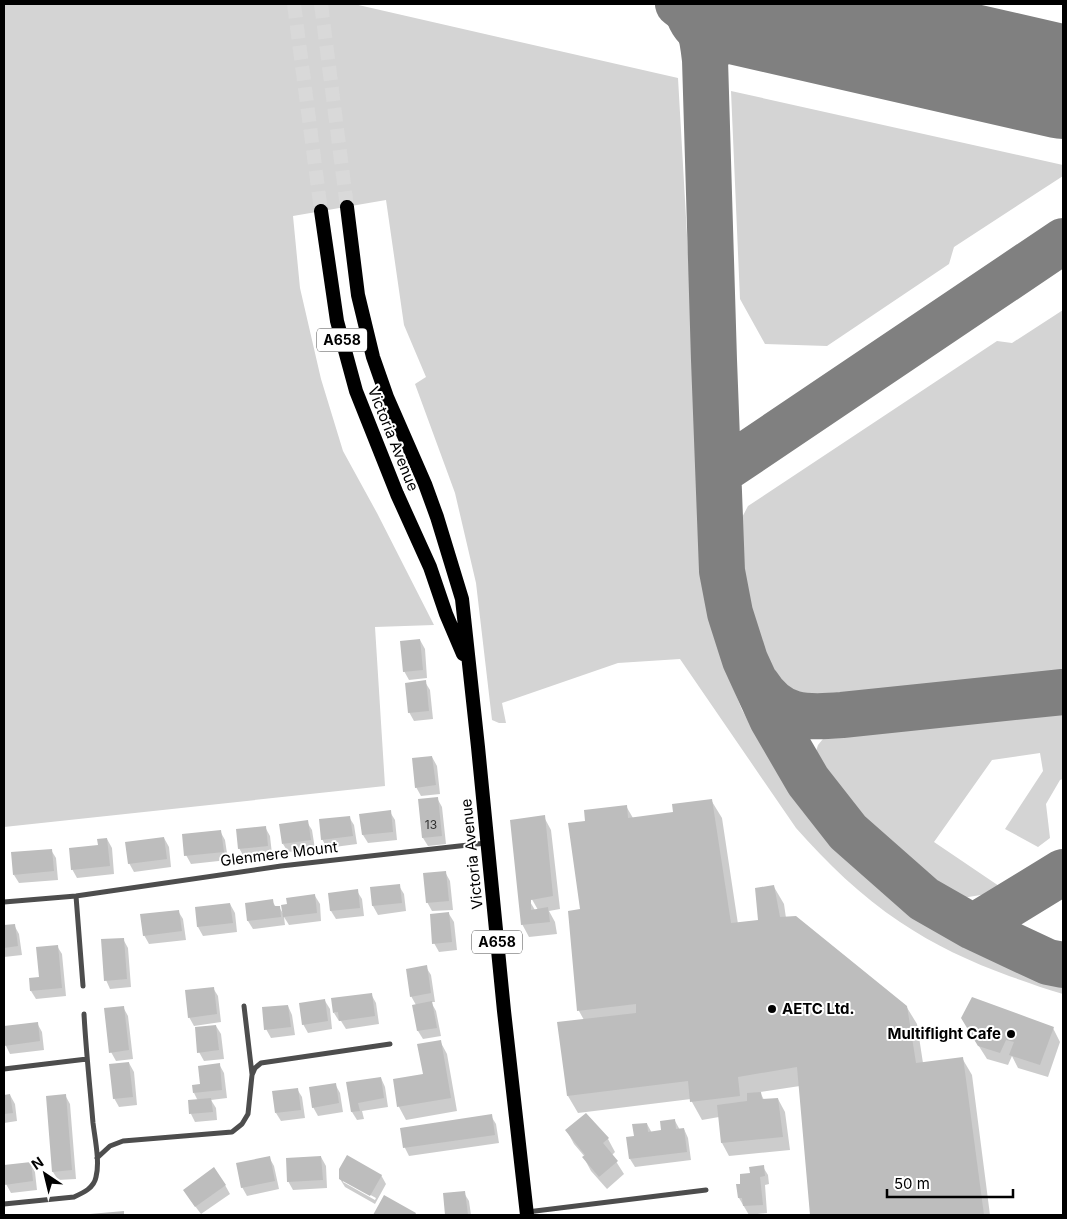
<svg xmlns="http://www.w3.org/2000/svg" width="1067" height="1219" font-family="Inter,sans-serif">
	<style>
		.green { fill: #d4d4d4 }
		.shadow { fill: #0003; fill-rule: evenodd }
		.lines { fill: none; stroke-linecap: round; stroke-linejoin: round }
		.taxiway { stroke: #808080; stroke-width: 46 }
		.runway { stroke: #808080; stroke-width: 114 }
		.building { fill: #bdbdbd }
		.trunk-tunnel { stroke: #d9d9d9; stroke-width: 14; stroke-dasharray: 14 7; stroke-linecap: butt }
		.minor { stroke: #4d4d4d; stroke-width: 5 }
		.trunk { stroke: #000; stroke-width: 14 }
		.poi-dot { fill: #000; stroke: #fff; stroke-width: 2 }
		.labels { text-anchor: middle; stroke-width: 4; stroke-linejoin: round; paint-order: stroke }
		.number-label { font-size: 12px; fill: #2f2f2f }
		.shield { fill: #fff; stroke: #4c4c4c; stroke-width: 1 }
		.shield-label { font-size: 14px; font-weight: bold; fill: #000 }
		.street-label { font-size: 15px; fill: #000; stroke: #fff }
		.poi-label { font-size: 15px; font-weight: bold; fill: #000; stroke: #fff; text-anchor: start }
	</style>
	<rect width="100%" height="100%" fill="#fff"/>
	<path class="green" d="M4,4H354L678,78L706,567L721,657L742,710L776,770L811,818L831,841L856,865L904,903L931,922L956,936L960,940L965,939L970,946L995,958L1063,980V994C1045,989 1027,982 1009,976C971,962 934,945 900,922C861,896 827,863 796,828L680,659L618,663L502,703L506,723H499L492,720L476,583L455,493L415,384L426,377L404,325L386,200L293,216L300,288L321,379L343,451L377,513L434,625L375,627L385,786L4,827Z
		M731,91L1063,165V176L954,247L949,264L827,346L765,344L740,299Z
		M1063,310V675L804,701L781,689L768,664L752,610L736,529L748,506L997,341L1012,343Z
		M1063,709V779L1060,780L1046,804L1050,838L1038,847L1005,829L1043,771L1040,753L992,760L934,842L999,886L987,894L962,898L912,863L861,816L814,757L818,745L827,734Z"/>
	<path class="shadow" d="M420,640L425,649L427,678L409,680L404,671Z
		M425,682L430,690L433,719L414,721L409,712Z
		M432,757L437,766L440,794L421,796L416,787Z
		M437,798L442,807L446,844L428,846L423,838Z
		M711,800L722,818L738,924L759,921L774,887L784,904L786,918L906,1006L917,1024L923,1063L962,1058L972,1075L990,1215H811L800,1086L760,1092L764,1100L778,1099L785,1112L790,1150L729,1156L722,1143L719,1117L702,1120L692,1102L691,1099L578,1113L568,1096L584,1020L579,1011L570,912L582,910L587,823L626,806L633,818L674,813Z
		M390,812L395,820L397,840L368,843L363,835L360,815Z
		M349,817L354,825L357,844L327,848L322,839Z
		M544,817L551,830L560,909L549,911L555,922L557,934L529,937L522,924L512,821ZM529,894L538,910H535L526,895Z
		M307,822L312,830L315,849L288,852L283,844Z
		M265,827L270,836L272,854L244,857L239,848Z
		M220,831L225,840L228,860L191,864L186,855Z
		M164,838L169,847L171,867L134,872L129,863Z
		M107,839L112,848L114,874L77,878L72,869Z
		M51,850L56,858L58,880L19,883L14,875Z
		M445,872L450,881L453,910L432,911L427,902Z
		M399,886L404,894L406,911L378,915L373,906L371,889Z
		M357,891L362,899L364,916L336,919L331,911L329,894Z
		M315,896L320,904L321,921L289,925L284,917L285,925L253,929L248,921L246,904L272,901L276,907H279L284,915Z
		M230,904L235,913L237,932L203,936L198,927L196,908Z
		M178,911L183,919L186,940L149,944L144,935Z
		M449,914L454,922L457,950L439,952L434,943Z
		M14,925L19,934L22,955L4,957V927Z
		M123,939L128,948L131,987L110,989L106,980Z
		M57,946L62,954L66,996L36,999L31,991L40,978Z
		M426,967L431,975L435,1002H431L436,1011L441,1036L423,1039L418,1031L414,1006L416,1005L411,996Z
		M213,988L218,996L221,1022L194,1026L189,1017Z
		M371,994L376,1003L379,1024L346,1029L341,1021H339L334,1013Z
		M325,1001L330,1009L332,1029L308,1033L303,1024Z
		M288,1006L292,1015L295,1035L271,1038L266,1029Z
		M123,1007L128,1016L133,1059L116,1061L111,1052Z
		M37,1023L42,1032L44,1050L10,1054L6,1046L4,1027Z
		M216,1026L221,1034L224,1059L204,1061L199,1052Z
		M1053,1028L1060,1042L1048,1077L1018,1068L1012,1056L1008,1065L987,1059L970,1032Z
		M440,1041L447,1054L457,1111L406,1120L399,1107L394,1080L424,1075Z
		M129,1063L134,1072L137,1105L119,1107L114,1098Z
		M219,1064L224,1073L227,1098L211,1100L216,1108L217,1120L195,1122L191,1114L198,1101L194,1093Z
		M381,1078L385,1087L388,1107L362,1111L364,1119L357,1120L352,1112L348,1083Z
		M335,1084L340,1093L343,1112L318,1116L313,1107Z
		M297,1089L302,1097L305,1118L281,1121L276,1113Z
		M10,1095L15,1104L17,1121L4,1123V1096Z
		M65,1095L70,1104L76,1179L58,1180L53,1172L47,1097Z
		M491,1116L496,1124L499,1143L409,1156L405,1148L402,1130Z
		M675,1121L680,1130L684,1129L688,1138L691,1160L635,1167L630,1159L635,1137L647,1124L652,1133L663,1131Z
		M567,1131L608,1139L615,1152L612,1155L624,1174L607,1189L591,1171L584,1158L585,1157L574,1144Z
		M269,1157L274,1166L279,1189L247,1196L242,1187Z
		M321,1157L326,1166L327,1188L293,1190L288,1181Z
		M30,1163L35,1172L37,1190L11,1193L6,1184L4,1167Z
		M763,1167L768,1175L769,1184L765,1185L767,1213L749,1215L739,1198L741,1185Z
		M381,1175L386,1184L375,1204L345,1187L340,1179ZM343,1180L376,1198L375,1200L343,1182Z
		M225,1185L230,1194L201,1214L189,1198Z
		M464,1193L469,1201L471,1215H447L444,1194Z"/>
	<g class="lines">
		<path class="taxiway" d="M678,4C701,20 702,34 705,60C709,52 713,43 719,37C741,14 775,21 803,22
			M705,60L714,360L722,571L730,613L745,660L772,719L808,781L848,832L924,899L973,927L1048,962L1063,965
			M719,480L721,474L726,468L1063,241
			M757,684C779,719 805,718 842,715L1063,692
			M973,927L1063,872"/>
		<path class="runway" d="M721,4L1063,82"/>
	</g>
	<path class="building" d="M420,639L423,670L403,672L400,641Z
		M426,680L429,711L408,713L405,683Z
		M432,756L436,785L415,788L412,758Z
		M438,797L442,836L422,838L418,799Z
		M712,799L731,923L758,920L755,888L774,885L780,917L796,916L907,1006L916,1063L963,1057L984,1215H810L797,1067L738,1077L740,1096L690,1102L688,1081L567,1096L557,1022L636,1013V1004L577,1011L568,911L580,909L568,823L585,821L584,810L627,805L628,818L673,812L672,804Z
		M391,810L393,832L362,835L359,814Z
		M545,815L553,896L531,900V910L548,907L550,922L521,925L510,820Z
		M350,816L353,836L321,840L319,819Z
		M308,820L311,840L282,844L279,824Z
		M266,826L268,846L238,849L236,829Z
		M221,830L224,852L184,856L182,834Z
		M164,837L167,859L128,864L125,842Z
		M107,838L110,866L71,870L69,848L98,845L97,839Z
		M52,849L54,871L13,875L11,852Z
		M446,871L449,901L426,903L423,873Z
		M400,884L402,903L372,906L370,887Z
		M358,889L360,908L330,911L328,893Z
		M315,894L317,913L283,917L281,905L287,904L286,898Z
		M273,899L274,906H280L281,917L247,921L245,903Z
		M230,903L233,923L197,927L195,907Z
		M179,910L182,931L143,936L140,914Z
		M449,912L452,942L432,944L430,914Z
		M15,924L18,946L4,948V925Z
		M124,938L127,979L104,981L101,939Z
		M58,945L62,988L30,991L29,978L39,977L36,947Z
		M427,965L431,993L410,997L406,969Z
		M214,987L217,1014L188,1018L185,990Z
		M372,993L375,1016L339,1021L338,1012L333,1013L331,998Z
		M972,997L1054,1027L1040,1065L1009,1055L1014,1042L1006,1040L1000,1053L978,1046L961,1018Z
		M325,999L328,1021L302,1025L299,1003Z
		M432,1001L437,1028L417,1031L412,1005Z
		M288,1005L291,1027L264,1030L262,1007Z
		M124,1006L129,1050L109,1053L104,1008Z
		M38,1022L40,1041L4,1046V1026Z
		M216,1025L219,1050L197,1053L195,1027Z
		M441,1040L451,1098L397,1107L393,1079L423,1074L417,1044Z
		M129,1062L133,1097L113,1099L109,1064Z
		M220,1063L222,1090L193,1093L192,1085L200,1084L198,1066Z
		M381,1077L384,1098L358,1103L360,1111L351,1112L346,1082Z
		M336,1083L339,1103L312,1108L309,1087Z
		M298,1088L301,1110L275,1113L272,1091Z
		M761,1092L762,1099L778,1098L783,1137L721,1143L717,1105L747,1101V1093Z
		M10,1094L13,1113L4,1114V1095Z
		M66,1094L72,1170L52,1172L46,1096Z
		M211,1098L213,1112L189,1114L188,1100Z
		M586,1113L609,1138L603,1143L618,1161L599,1177L582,1157L585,1155L565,1130Z
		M492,1114L495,1135L403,1148L400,1128Z
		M675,1119L676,1129L684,1128L687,1152L629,1159L626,1137L634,1136L632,1124L647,1123L648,1132L661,1130L660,1121Z
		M347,1155L382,1175L370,1196L339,1179V1169Z
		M270,1156L275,1181L241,1188L236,1163Z
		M321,1156L323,1180L287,1182L286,1158Z
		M31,1162L33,1181L4,1185V1165Z
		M764,1165L765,1176L760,1177L763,1205L743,1206L742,1198H738L736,1184H740V1174L750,1173L749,1167Z
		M214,1167L226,1185L195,1207L183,1190Z
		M465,1191L468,1215H445L443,1193Z
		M384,1195L416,1213L415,1215H373Z
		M124,1211V1215H90V1214Z"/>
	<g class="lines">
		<path class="trunk-tunnel" d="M294,4L321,211
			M321,4L347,207"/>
		<path class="minor" d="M76,896L83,986
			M4,902L76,896L281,866L486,843
			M244,1006L252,1074
			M4,1069L87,1059
			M97,1158L110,1146L123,1141L232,1132L242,1124L248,1114L252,1075L255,1068L261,1063L390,1044
			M4,1204L74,1197C83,1193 94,1188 96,1177C100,1162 95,1139 93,1123C90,1087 86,1051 84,1014
			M527,1212L706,1190"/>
		<path class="trunk" d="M347,207L358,295L373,357L387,397L425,484L437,517L462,599L478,747L504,1011L527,1215
			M321,211L337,321L356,391L397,494L430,567L446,614L463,654"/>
	</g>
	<g class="poi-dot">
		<circle cx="772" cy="1009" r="5"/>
		<circle cx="1011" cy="1034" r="5"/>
	</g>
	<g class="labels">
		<g class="number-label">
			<text x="431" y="829">13</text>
		</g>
		<g class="shield">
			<rect x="317" y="328.5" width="50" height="23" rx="4"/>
			<rect x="472" y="930.5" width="50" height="23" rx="4"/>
		</g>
		<g class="shield-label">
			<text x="342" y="345">A658</text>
			<text x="497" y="947">A658</text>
		</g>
		<g class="street-label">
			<text transform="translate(393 439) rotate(68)" y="5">Victoria Avenue</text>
			<text transform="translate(279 854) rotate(-7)" y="5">Glenmere Mount</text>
			<text transform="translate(472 854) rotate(-96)" y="5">Victoria Avenue</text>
		</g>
		<g class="poi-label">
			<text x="782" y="1014">AETC Ltd.</text>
			<text x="1001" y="1039" text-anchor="end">Multiflight Cafe</text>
		</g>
	</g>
	<rect width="1067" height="1219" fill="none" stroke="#000000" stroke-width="10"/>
	<g transform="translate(45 1174) rotate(325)" stroke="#ffffff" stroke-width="4" paint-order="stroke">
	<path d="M0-4L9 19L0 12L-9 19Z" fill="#000000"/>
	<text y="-8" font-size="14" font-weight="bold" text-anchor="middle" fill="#000000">N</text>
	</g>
	<path d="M887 1189v8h126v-8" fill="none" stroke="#000000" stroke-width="2.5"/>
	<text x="894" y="1189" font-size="15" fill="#000000" stroke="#ffffff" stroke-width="4" paint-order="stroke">50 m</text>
</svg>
